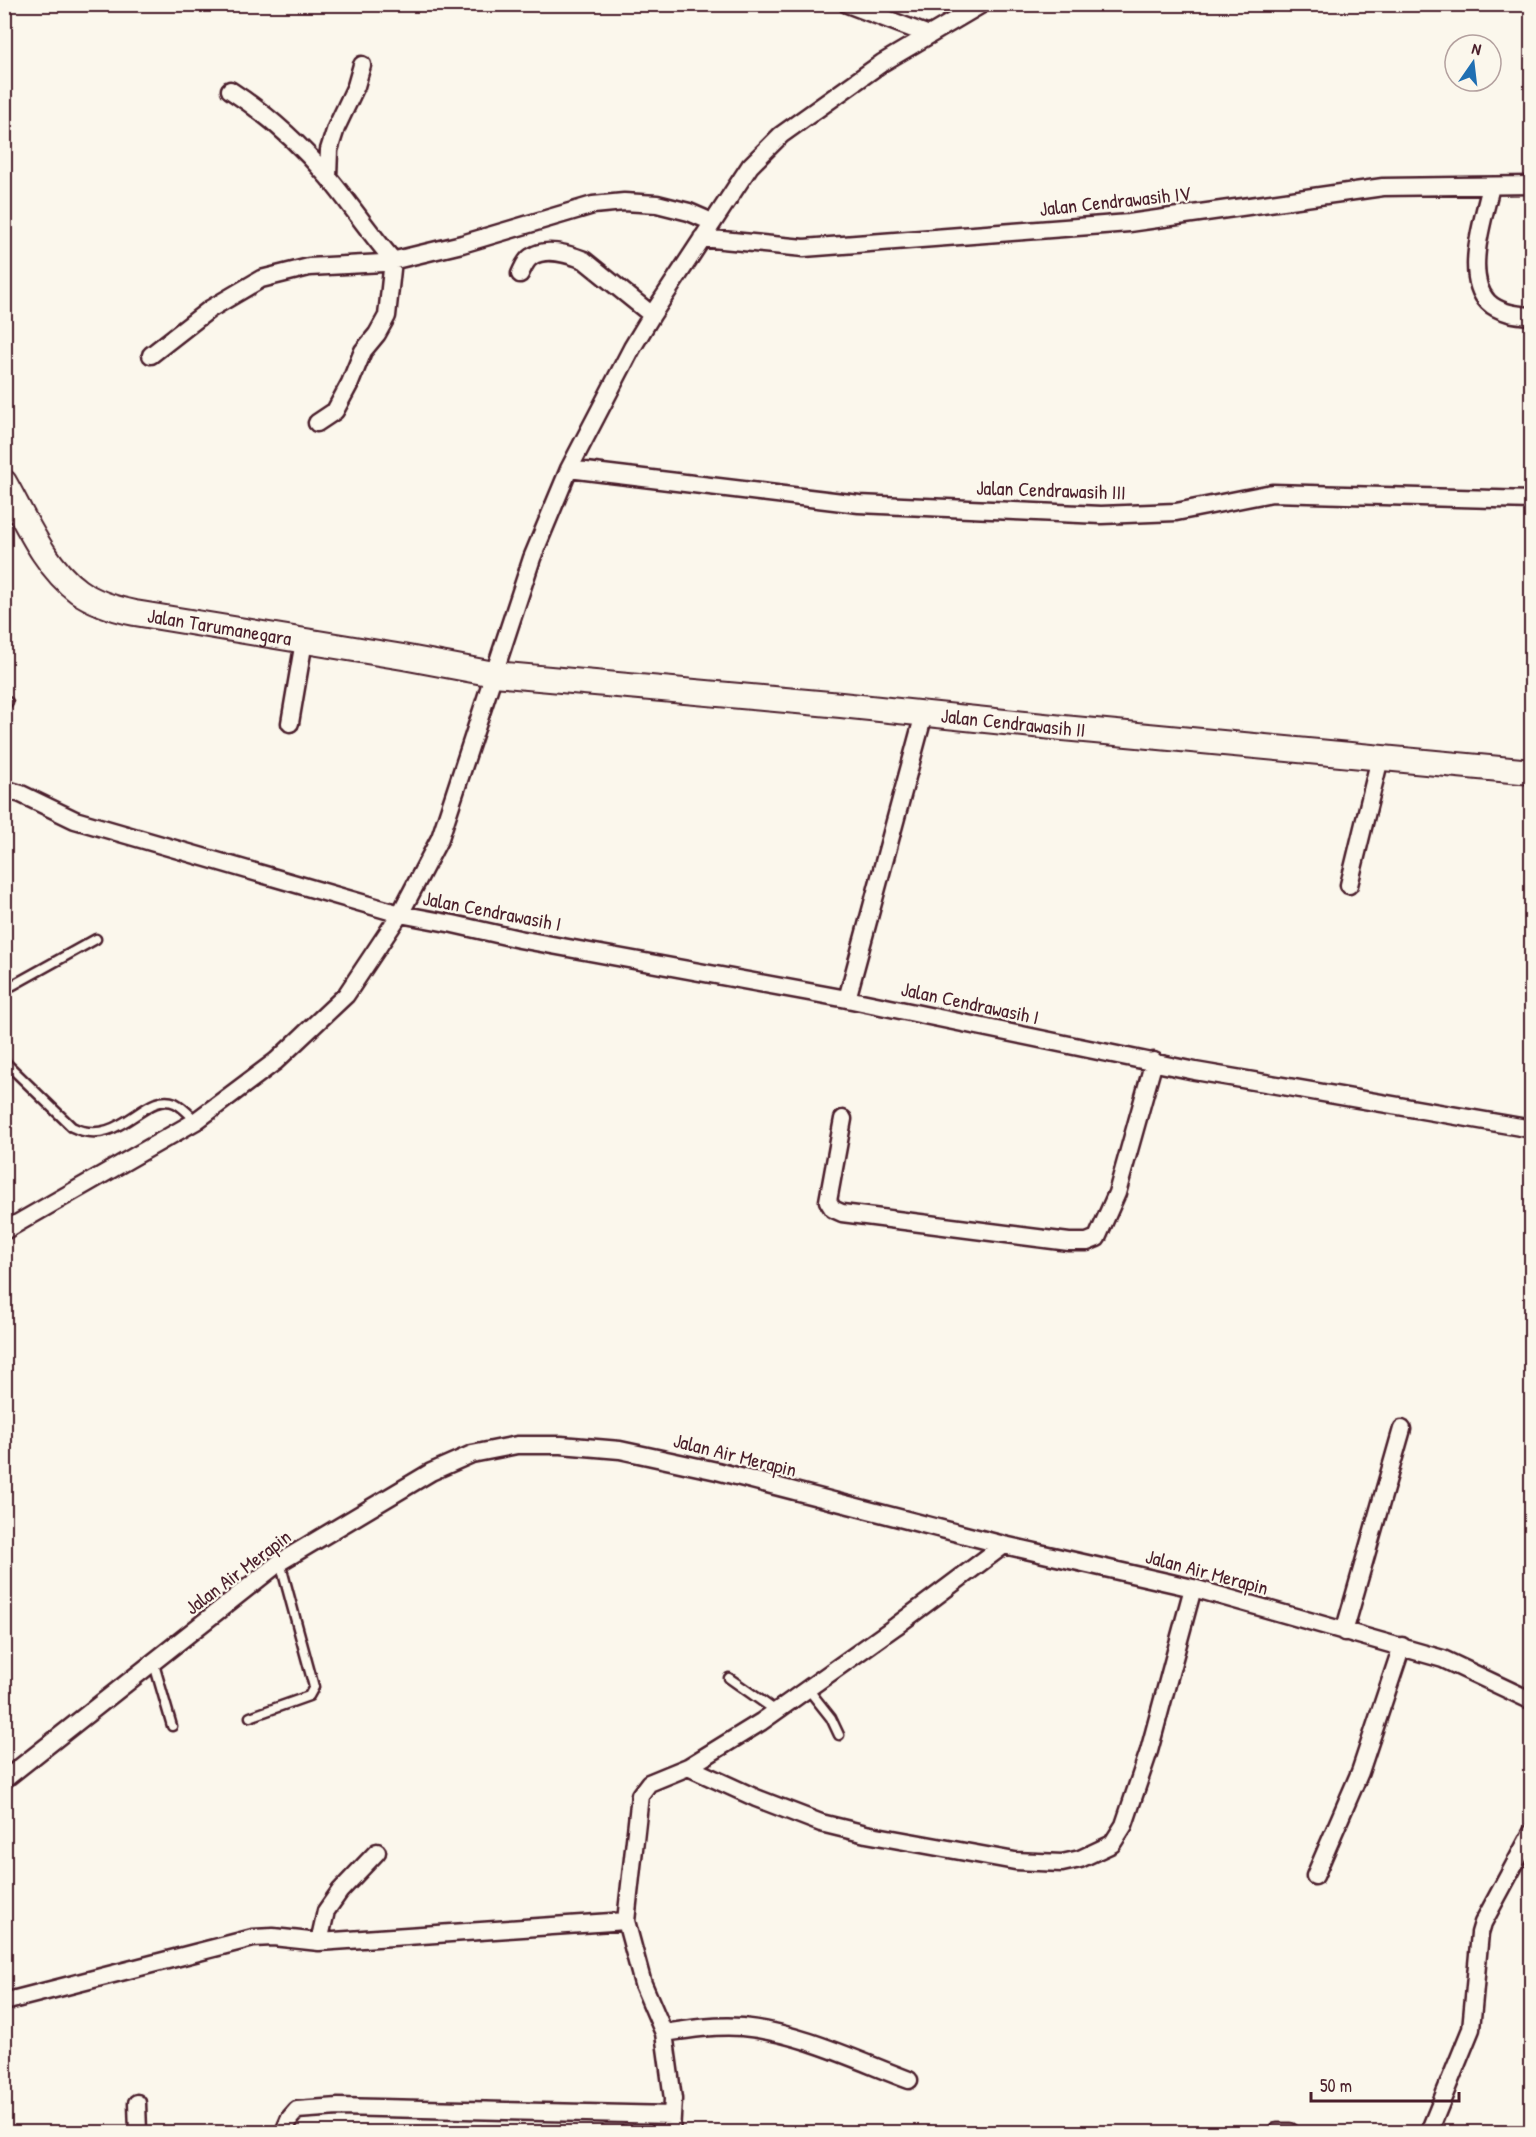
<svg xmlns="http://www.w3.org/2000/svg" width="1536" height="2137" font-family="'Patrick Hand',sans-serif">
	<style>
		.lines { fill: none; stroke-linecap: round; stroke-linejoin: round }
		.lane-casing { stroke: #4a1f2b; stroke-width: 13 }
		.street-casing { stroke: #4a1f2b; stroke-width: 21 }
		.secondary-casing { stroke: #4a1f2b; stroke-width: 28 }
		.lane { stroke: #fbf7ec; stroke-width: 8 }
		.street { stroke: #fbf7ec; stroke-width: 16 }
		.secondary { stroke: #fbf7ec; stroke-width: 24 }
		.labels { text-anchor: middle; stroke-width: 4.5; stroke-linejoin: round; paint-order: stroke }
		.street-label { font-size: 20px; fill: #4a1f2b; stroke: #fbf7ec }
	</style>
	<rect width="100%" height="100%" fill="#fbf7ec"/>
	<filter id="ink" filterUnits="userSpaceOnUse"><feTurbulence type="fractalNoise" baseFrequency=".0167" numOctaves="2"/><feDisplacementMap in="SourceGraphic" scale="12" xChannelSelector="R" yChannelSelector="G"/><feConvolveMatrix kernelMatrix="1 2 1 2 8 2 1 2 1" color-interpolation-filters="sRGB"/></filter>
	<g filter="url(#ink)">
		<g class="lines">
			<defs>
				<path id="lane" d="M4,706L8,702
					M4,990L96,939
					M4,1061L72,1127C119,1150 145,1090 175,1103C183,1107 190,1115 196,1121
					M154,1664L172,1726
					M729,1678L776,1711
					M808,1689L831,1718L839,1735
					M250,1717L309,1696L314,1687L280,1562"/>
				<path id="street" d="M847,4L929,35
					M230,90C267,114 299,143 327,176C350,203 369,233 393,260L387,316L377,334L363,351L350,383L335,411L317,423
					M328,177L329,150L336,128L356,86L362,65
					M1491,186C1484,217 1463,276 1488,302C1499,313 1517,315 1532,316
					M702,238L804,248L1129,223L1383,187L1532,185
					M520,274C523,268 525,261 531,257C545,247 569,254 584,260L652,315
					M151,355L210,309L261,279L309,267L383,263L462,244L593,205L624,202L657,204L689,212L712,222
					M569,469L859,504L1101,515L1176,512L1272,493L1532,500
					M290,723L304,641
					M4,789L21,794L75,820L400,914L453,924L519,939L847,999L1195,1071L1532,1129
					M1349,885L1380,758
					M847,999L924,714
					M843,1119L828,1201L833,1209L842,1213L1069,1242H1087L1097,1238L1117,1193L1154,1061
					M4,1231L196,1121L276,1061L346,995L400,914L440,838L532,558L569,469L632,348L652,315L750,166L781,135L882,63L982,4
					M1344,1632L1402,1429
					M688,1767L756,1798L821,1823L866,1834L1015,1861L1062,1863L1080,1859L1112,1844L1124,1825L1149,1751L1193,1588
					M4,1780L280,1562L431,1472L472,1454L517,1445H561L620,1450L717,1471L1004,1545L1193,1588L1443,1659L1532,1701
					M1315,1876L1360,1772L1402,1646
					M319,1942L326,1911L340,1891L377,1852
					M4,2002L253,1938L273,1937L319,1942L626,1921
					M664,2033C690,2029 716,2025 742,2027C798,2032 856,2060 909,2080
					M137,2103L138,2132
					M284,2132L290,2118L297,2110L338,2107L672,2115
					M671,2132L673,2099L664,2033L643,1984L626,1921L640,1795L649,1783L688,1767L761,1722L896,1626L1004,1545
					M1277,2132H1290
					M1429,2132L1471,2029L1480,1933L1483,1923L1532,1832"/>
				<g id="secondary">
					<path id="s1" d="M4,482C25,519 44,566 78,591C95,603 115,609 135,613L403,657L494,674L841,705L1063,728L1532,772"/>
				</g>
			</defs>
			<use href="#lane" class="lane-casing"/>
			<use href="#street" class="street-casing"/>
			<use href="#secondary" class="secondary-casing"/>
			<use href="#lane" class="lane"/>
			<use href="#street" class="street"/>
			<use href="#secondary" class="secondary"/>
		</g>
	</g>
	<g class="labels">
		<g class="street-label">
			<text transform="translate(1115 201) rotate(-6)" y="7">Jalan Cendrawasih IV</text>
			<text transform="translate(1051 490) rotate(2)" y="7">Jalan Cendrawasih III</text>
			<text dy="7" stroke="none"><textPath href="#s1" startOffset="280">Jalan Tarumanegara</textPath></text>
			<text dy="7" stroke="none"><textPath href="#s1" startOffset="1080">Jalan Cendrawasih II</textPath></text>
			<text transform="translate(492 911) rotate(11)" y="7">Jalan Cendrawasih I</text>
			<text transform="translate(970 1003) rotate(12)" y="7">Jalan Cendrawasih I</text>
			<text transform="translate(735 1455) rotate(14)" y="7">Jalan Air Merapin</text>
			<text transform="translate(238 1572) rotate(-37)" y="7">Jalan Air Merapin</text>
			<text transform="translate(1207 1572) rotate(15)" y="7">Jalan Air Merapin</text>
		</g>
	</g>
	<rect width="1536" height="2137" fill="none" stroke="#fbf7ec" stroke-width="24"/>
	<rect x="12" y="12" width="1512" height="2113" fill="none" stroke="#4a1f2b" stroke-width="2" filter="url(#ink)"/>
	<g transform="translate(1473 63) rotate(14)"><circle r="28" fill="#fbf7ec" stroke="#b4a19f" stroke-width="1.5"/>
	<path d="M0-4.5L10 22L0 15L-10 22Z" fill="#1f6fb2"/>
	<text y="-9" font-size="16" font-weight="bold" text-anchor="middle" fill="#4a1f2b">N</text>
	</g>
	<path d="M1311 2092v9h148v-9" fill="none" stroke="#4a1f2b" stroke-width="3"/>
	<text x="1320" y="2092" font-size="18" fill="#4a1f2b" stroke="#fbf7ec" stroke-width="4.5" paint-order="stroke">50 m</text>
</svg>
